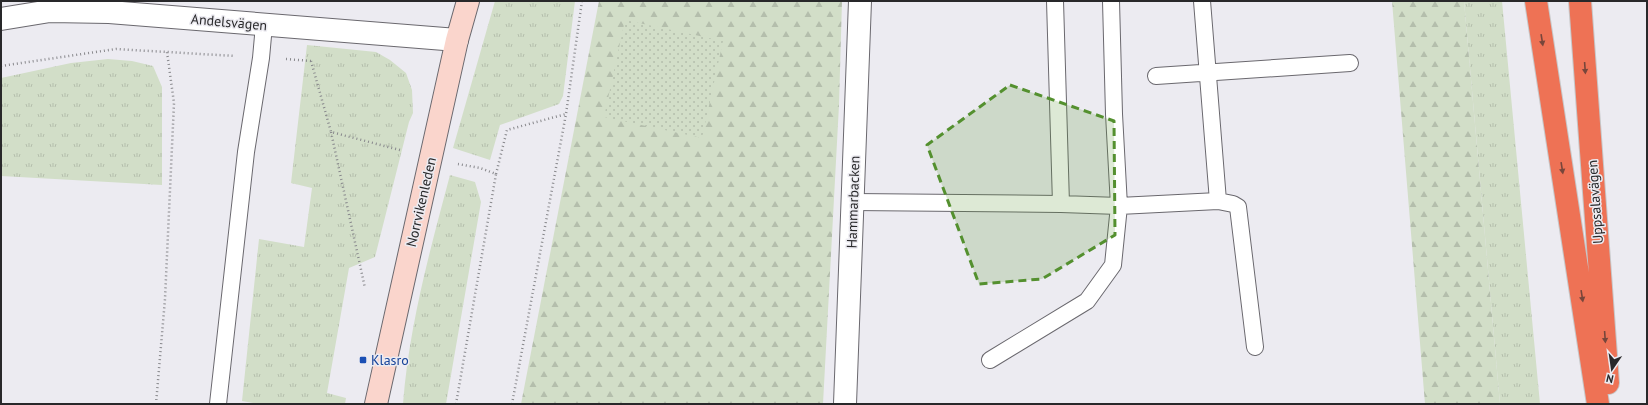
<svg xmlns="http://www.w3.org/2000/svg" width="1648" height="405" font-family="'PT Sans',sans-serif">
	<style>
		.grass { fill: url(#grass-tufts) }
		.forest { fill: url(#forest-firs) }
		.park { fill: url(#park-dots) }
		.lines { fill: none; stroke-linecap: round; stroke-linejoin: round }
		.lane-casing { stroke: #6a686e; stroke-width: 18 }
		.street-casing { stroke: #6a686e; stroke-width: 24 }
		.secondary-casing { stroke: #6a686e; stroke-width: 24 }
		.highway-casing { stroke: #c7c7c8; stroke-width: 24 }
		.path { stroke: #88888c; stroke-width: 2.5; stroke-dasharray: 1 3; stroke-linecap: butt }
		.lane { stroke: #fff; stroke-width: 16 }
		.street { stroke: #fff; stroke-width: 22 }
		.secondary { stroke: #fad5cc; stroke-width: 22 }
		.highway { stroke: #ee7255; stroke-width: 22 }
		.oneway { fill: #77463b }
		.marked { fill: #54902f; fill-opacity: 0.2; stroke: #54902f; stroke-width: 3; stroke-dasharray: 8 5; stroke-linejoin: round }
		.transit-dot { fill: #1a4fb4; stroke: #ecebf1; stroke-width: 1.5 }
		.labels { text-anchor: middle; stroke-width: 3; stroke-linejoin: round; paint-order: stroke }
		.street-label { font-size: 14px; fill: #28282a; stroke: #ecebf1 }
		.transit-label { font-size: 14px; fill: #164399; stroke: #ecebf1; text-anchor: start }
	</style>
	<defs>
		<pattern id="grass-tufts" width="24" height="20" patternUnits="userSpaceOnUse"><rect width="24" height="20" fill="#d2dec8"/><path d="M3 7l-1-3M5 7V3M7 7l1-3M15 17l-1-3M17 17v-4M19 17l1-3" fill="none" stroke="#b4beac"/></pattern>
		<pattern id="forest-firs" width="22" height="20" patternUnits="userSpaceOnUse"><rect width="22" height="20" fill="#d2dec8"/><path d="M5 1l3.5 6h-7zM16 11l3.5 6h-7z" fill="#b4beac"/></pattern>
		<pattern id="park-dots" width="8" height="8" patternUnits="userSpaceOnUse"><rect width="8" height="8" fill="#d2dec8"/><path d="M2 2h.1M6 6h.1" fill="none" stroke="#b4beac" stroke-width="1.8" stroke-linecap="round"/></pattern>
	</defs>
	<rect width="100%" height="100%" fill="#ecebf1"/>
	<path class="grass" d="M495,1H575L563,96L559,104L500,125L490,160L453,148Z
		M1464,1H1502L1540,404H1500Z
		M307,45L376,52L390,60L406,73L412,90L413,113L409,122L375,257L349,268L327,393L346,398L345,404H259L242,401L259,239L304,247L312,188L291,183Z
		M108,59L132,61L153,66L162,87V185L1,176V78L71,63Z
		M450,175L475,182L481,202L446,404H403C409,326 430,250 450,175Z"/>
	<path class="forest" d="M599,1H842L839,105L823,404H521Z
		M1392,1H1464L1500,404H1425Z"/>
	<path class="park" d="M625,20L723,41L702,138L604,117Z"/>
	<g class="lines">
		<defs>
			<path id="lane" d="M1055,1L1061,204
				M1156,76L1350,63
				M1218,201L1233,204L1238,207L1255,347
				M853,202L1061,204L1119,206L1218,201L1202,1
				M990,360L1087,301L1113,265L1119,206L1114,114L1111,1
				M218,404L246,152L261,58L264,25"/>
			<path id="street" d="M1,19L50,11L109,12L457,40
				M845,404L860,1"/>
			<path id="secondary" d="M376,404L457,40L468,1"/>
			<path id="highway" d="M1536,1L1598,404
				M1580,1L1608,383"/>
		</defs>
		<use href="#lane" class="lane-casing"/>
		<use href="#street" class="street-casing"/>
		<use href="#secondary" class="secondary-casing"/>
		<use href="#highway" class="highway-casing"/>
		<path class="path" d="M286,59L311,61
			M311,61L331,132L400,150
			M1,66L116,49L235,56
			M331,132L365,288
			M496,174L507,130L566,114
			M156,404L165,299L174,103L167,52
			M456,404L496,174L480,168L458,164
			M512,404L566,114L582,1"/>
		<use href="#lane" class="lane"/>
		<use href="#street" class="street"/>
		<use href="#secondary" class="secondary"/>
		<use href="#highway" class="highway"/>
	</g>
	<defs><path id="oneway-solid" d="M-6-.8H1V-3.2L6.5 0L1 3.2V.8H-6Z"/></defs>
	<g class="oneway">
		<use href="#oneway-solid" transform="translate(1542 40) rotate(81)"/>
		<use href="#oneway-solid" transform="translate(1585 68) rotate(86)"/>
		<use href="#oneway-solid" transform="translate(1562 168) rotate(81)"/>
		<use href="#oneway-solid" transform="translate(1582 296) rotate(81)"/>
		<use href="#oneway-solid" transform="translate(1605 337) rotate(86)"/>
	</g>
	<path class="marked" d="M1010,85L1114,121L1115,235L1042,279L979,284L927,145Z"/>
	<rect class="transit-dot" x="359" y="356" width="8" height="8" rx="2"/>
	<g class="labels">
		<g class="street-label">
			<text transform="translate(229 22) rotate(5)" y="5">Andelsvägen</text>
			<text transform="translate(421 202) rotate(-77)" y="5">Norrvikenleden</text>
			<text transform="translate(853 202) rotate(-88)" y="5">Hammarbacken</text>
			<text transform="translate(1595 202) rotate(-94)" y="5">Uppsalavägen</text>
		</g>
		<g class="transit-label">
			<text x="371" y="365">Klasro</text>
		</g>
	</g>
	<rect width="1648" height="405" fill="none" stroke="#28282a" stroke-width="4"/>
	<g transform="translate(1612 369) rotate(193)" stroke="#ecebf1" stroke-width="3" paint-order="stroke">
	<path d="M0-3L7 15L0 10L-7 15Z" fill="#28282a"/>
	<text y="-6" font-size="11" font-weight="bold" text-anchor="middle" fill="#28282a">N</text>
	</g>
</svg>
